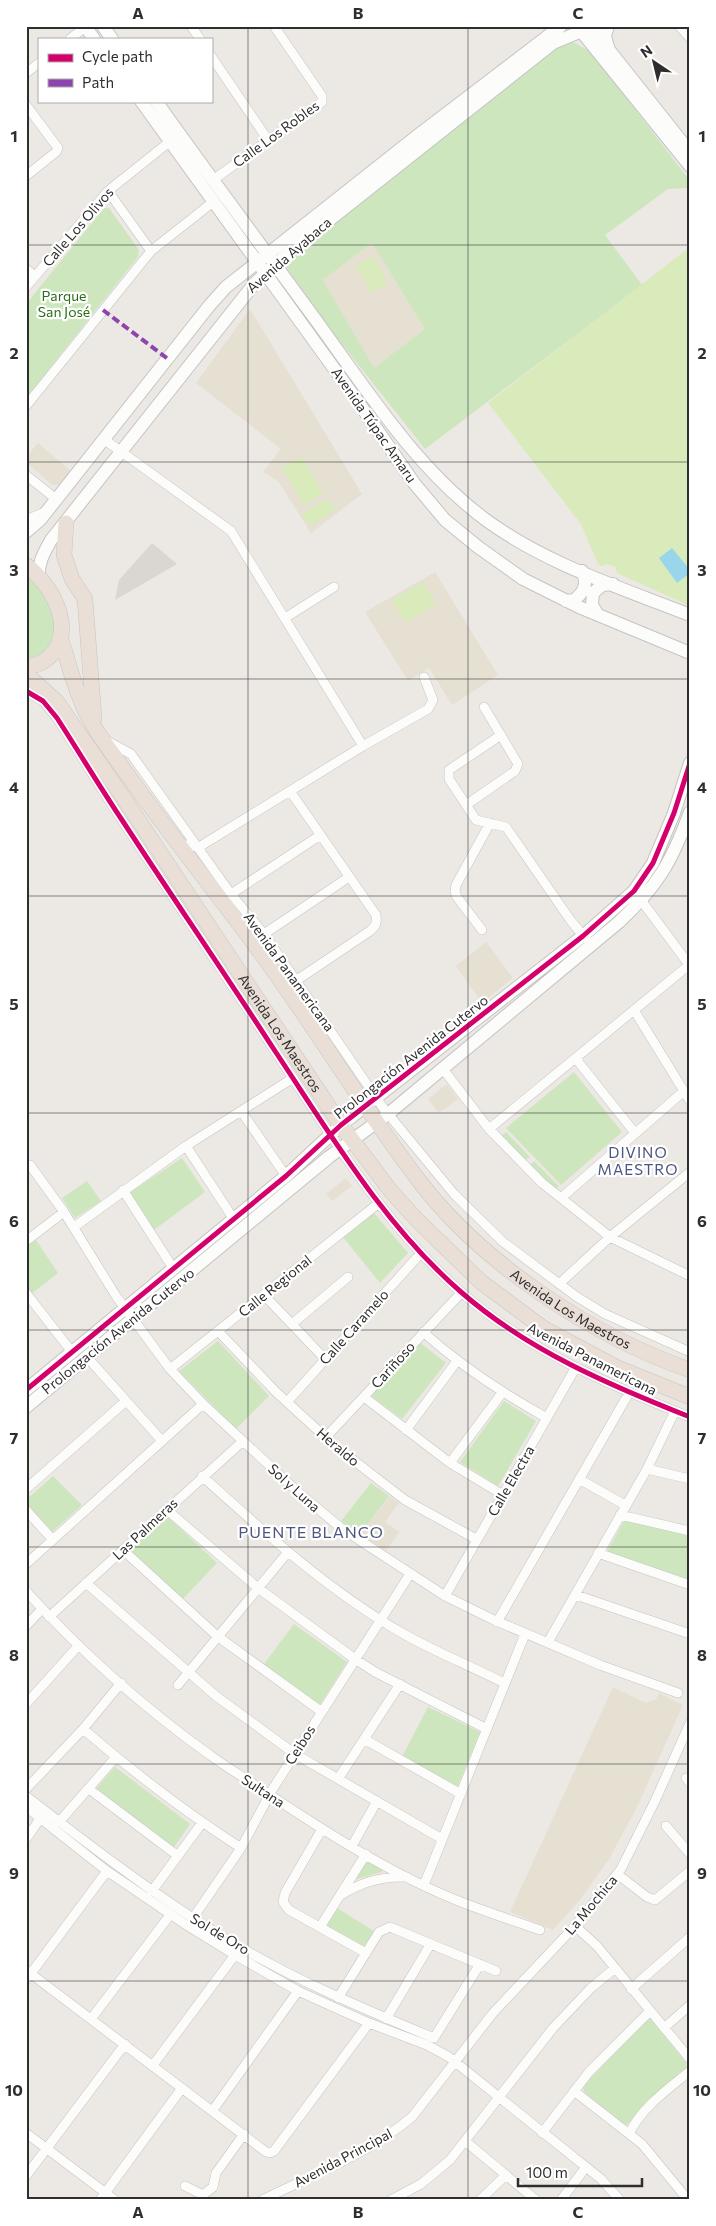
<svg xmlns="http://www.w3.org/2000/svg" width="716" height="2226" font-family="Commissioner,sans-serif">
	<style>
		.education { fill: #e6e0d3 }
		.green { fill: #cee6be; fill-rule: evenodd }
		.pitch { fill: #d9eabb }
		.plaza { fill: #dad6d2 }
		.water { fill: #99d6ec }
		.lines { fill: none; stroke-linecap: round; stroke-linejoin: round }
		.street-casing { stroke: #c5c4c5; stroke-width: 10 }
		.secondary-casing { stroke: #c5c4c5; stroke-width: 14 }
		.highway-casing { stroke: #c6c5c4; stroke-width: 16 }
		.street { stroke: #fcfcfb; stroke-width: 9 }
		.secondary { stroke: #fcfcfb; stroke-width: 12 }
		.highway { stroke: #eadfd6; stroke-width: 15 }
		.quiet { stroke: #8e44ad; stroke-width: 4; stroke-dasharray: 8 4; stroke-linecap: butt }
		.cycleway-casing { stroke: #fff; stroke-width: 8 }
		.cycleway { stroke: #d6006c; stroke-width: 5 }
		.grid { fill: none; stroke: #2e2e2e; stroke-width: 1; stroke-opacity: 0.55 }
		.labels { text-anchor: middle; stroke-width: 4.5; stroke-linejoin: round; paint-order: stroke }
		.street-label { font-size: 14px; fill: #2e2e2e; stroke: #fff }
		.park-label { font-size: 14px; fill: #2c6e1b; stroke: #fff }
		.neighbourhood-label { font-size: 15px; letter-spacing: 1px; fill: #4d5680; stroke: #fff }
		.quarter-label { font-size: 16px; letter-spacing: 1px; fill: #4d5680; stroke: #fff }
		.neatline { fill: none; stroke: #2e2e2e; stroke-width: 2 }
		.grid-label { font-size: 16px; text-anchor: middle; font-weight: bold; fill: #2e2e2e }
	</style>
	<rect width="100%" height="100%" fill="#ece8e4"/>
	<path class="education" d="M372,243L425,329L374,369L323,280Z
		M250,309L362,494L311,533L278,481L263,472L281,449L196,383Z
		M38,443L71,471L59,485H52L26,462V457Z
		M435,572L498,675L452,705L429,668L408,681L365,612Z
		M486,942L513,978L482,1003L456,966Z
		M447,1084L458,1099L439,1113L428,1099Z
		M346,1178L352,1186L332,1201L326,1194Z
		M390,1496L399,1503L385,1522L399,1532L386,1551L361,1534Z
		M613,1687L646,1703L656,1699L659,1693L683,1705L637,1807L609,1859L579,1901L553,1930L510,1912Z"/>
	<path class="green" d="M565,43H575L591,52L690,181V188L668,189L605,235L642,285L425,449L285,272V260L556,45ZM372,243L425,329L374,368L323,280Z
		M104,208H109L139,250L138,257L26,398V304Z
		M26,571L52,603L57,647L26,664Z
		M574,1072L622,1132L561,1185L506,1128Z
		M506,1132L530,1157L525,1160L502,1135Z
		M182,1158L205,1192L154,1230L129,1193Z
		M534,1161L559,1186L555,1190L530,1165Z
		M87,1181L101,1201L75,1218L62,1198Z
		M374,1213L408,1253L380,1283L343,1237Z
		M36,1240L58,1273L30,1295L26,1289V1247Z
		M218,1341L269,1396L236,1429L179,1371Z
		M419,1342L446,1363L402,1419L370,1395Z
		M504,1401L536,1421L498,1486L460,1462Z
		M53,1476L82,1505L51,1533L26,1506V1500Z
		M371,1483L389,1496L360,1535L341,1521Z
		M167,1516L217,1563L182,1600L128,1552Z
		M625,1519L690,1535L689,1581L607,1552Z
		M294,1624L347,1662L319,1706L264,1664Z
		M428,1707L480,1732L457,1788L402,1757Z
		M115,1767L190,1824L172,1850L93,1792Z
		M367,1861L382,1868V1872L357,1879L356,1877Z
		M337,1908L374,1931L364,1946L326,1927Z
		M651,2019L686,2063L687,2070L643,2106L628,2124L624,2125L584,2092L583,2086L646,2021Z"/>
	<path class="pitch" d="M690,247V606L617,573L615,567L607,564L602,566L598,564L581,524L488,403Z
		M374,256L388,284L371,293L356,265Z
		M301,456L323,494L304,505L282,468Z
		M328,499L335,510L309,526L302,514Z
		M423,582L436,604L405,623L392,600Z"/>
	<path class="plaza" d="M152,543L177,564L115,600L119,580Z"/>
	<path class="water" d="M672,548L690,570V573L677,583L659,558Z"/>
	<g class="lines">
		<defs>
			<path id="street" d="M191,26L200,39
				M679,26L690,38
				M70,39L85,27
				M211,56L268,140
				M26,73L39,63
				M26,105L58,148L56,152L26,176
				M213,180L322,102V96L274,26
				M108,191L151,251
				M26,269L35,276
				M26,287L108,191L173,139
				M26,406L151,251L213,202
				M105,440L231,531L363,746
				M26,475L56,499
				M26,520L45,512
				M285,618L334,587
				M26,691L43,701L57,718C79,752 100,787 122,820C173,898 225,974 275,1051C331,1135 384,1225 461,1292C527,1350 609,1385 690,1417
				M501,735L449,770V779L476,820L506,827L571,921L586,939
				M107,741L131,754L231,894L264,934L384,1109L454,1194L503,1242L577,1297L605,1314L690,1352
				M290,791L376,915C377,923 376,926 370,931L297,980
				M466,805L515,771L518,764L484,707
				M178,844L199,847L363,746L428,709L433,700L424,677
				M231,894L319,836
				M638,896L690,966
				M482,930L457,897L455,891L456,885L490,823
				M264,934L349,877
				M634,1010L690,1101
				M576,1059L635,1133
				M443,1069L489,1129L542,1183L561,1198L610,1237L690,1276
				M241,1111L286,1176
				M489,1129L689,965
				M186,1146L233,1218
				M26,1165H30L64,1212L116,1296L170,1369L203,1404L298,1492L341,1528L445,1596L494,1620L600,1665L678,1693
				M123,1190L173,1268
				M561,1198L684,1091
				M74,1227L186,1146L293,1078
				M26,1241L64,1212
				M559,1284L610,1237L690,1172
				M26,1293L72,1352
				M264,1295L325,1359
				M292,1324L348,1277
				M219,1332L276,1392L335,1446L405,1500L476,1539
				M423,1332C461,1366 502,1393 547,1418
				M87,1357L162,1441
				M170,1369L379,1203
				M364,1397L450,1463L503,1495
				M287,1402L421,1253
				M406,1430L457,1361
				M326,1437L461,1293
				M450,1463L502,1393
				M647,1469L690,1479
				M202,1476C265,1533 329,1591 402,1633C435,1652 471,1666 504,1683
				M579,1479L625,1505
				M26,1489L126,1401
				M166,1509L258,1588L355,1659L375,1672L487,1729
				M26,1510L53,1540
				M620,1515L690,1531
				M123,1550L217,1636L322,1712
				M598,1553L690,1585
				M26,1564L203,1404
				M86,1583L216,1696L295,1754L442,1839
				M26,1591C79,1650 145,1709 210,1755C230,1770 252,1782 273,1797C332,1836 395,1876 461,1902C487,1912 514,1921 540,1930
				M576,1595L690,1634
				M445,1596L576,1367
				M49,1617L243,1441
				M497,1622L629,1393
				M26,1626L42,1609
				M548,1642L647,1469L675,1411
				M178,1685L288,1552
				M26,1704L79,1645
				M83,1729C133,1772 185,1812 241,1848
				M364,1739L461,1794
				M686,1778L690,1783
				M338,1779L400,1684
				M26,1789L83,1729L121,1683
				M89,1789L178,1856
				M26,1796C89,1845 153,1894 221,1936C288,1977 361,2008 434,2038L480,1964
				M26,1807L107,1871L188,1926L235,1955L298,1991L369,2023L427,2045L449,2057L601,2179L620,2200
				M59,1822L116,1757
				M666,1826L690,1854
				M322,1829L285,1893L283,1902L289,1910L366,1953
				M26,1839L40,1819
				M352,1846L377,1801
				M617,1874L647,1897L655,1900L690,1871
				M424,1885L525,1634
				M152,1891L202,1823
				M341,1895C361,1882 383,1876 407,1877
				M193,1918L241,1848L272,1790L410,1574
				M575,1926L597,1946L690,2059
				M320,1927L366,1854
				M26,1970L266,2152L270,2153L274,2151L369,2023
				M26,1980L107,1871
				M631,1989L690,1937
				M338,1998L379,1932L390,1927L496,1971
				M91,2019L170,1915
				M386,2019L430,1945
				M664,2028L690,2005
				M153,2065L235,1955
				M574,2091L642,2144L688,2200
				M213,2110L298,1991
				M26,2133L115,2200
				M542,2133L589,2072L650,2011
				M629,2134C642,2107 667,2090 690,2071
				M465,2141L536,2200
				M26,2176L125,2044
				M185,2186L203,2195L213,2187L216,2173L244,2134
				M100,2200L182,2088
				M262,2200C313,2175 369,2153 412,2117L493,2013L575,1926L621,1869L655,1801L690,1723
				M391,2200L421,2184L450,2160L553,2028L591,1988L615,1968
				M480,2200L506,2175
				M561,2200L586,2167"/>
			<path id="secondary" d="M85,26L94,39
				M103,26L112,39
				M577,26L690,166
				M590,26L690,152
				M608,26L605,36L608,47
				M141,101L356,399L414,483L445,520L478,547L523,579L579,607L690,653
				M156,101C209,176 264,249 318,323C368,392 417,469 486,520C546,564 621,588 690,615
				M26,532L40,520L209,306L226,287L417,136L561,26
				M39,577C38,562 44,553 51,540L254,284L289,252L553,43L594,26
				M566,601L574,600C585,592 588,583 582,571
				M598,615L592,605L593,593L602,585L613,584
				M26,1390L286,1176L341,1125L583,936L634,891L653,863L674,813L690,763
				M26,1407L329,1157L388,1114L619,922C658,886 672,861 690,812"/>
			<g id="highway">
				<path d="M66,523L64,555L72,579L85,599L94,718"/>
				<path d="M26,565C50,583 75,625 53,653C46,661 37,666 26,667"/>
				<path id="s1" d="M60,637C69,663 75,692 88,716C99,737 114,755 127,774C170,835 217,893 261,953C316,1028 363,1108 420,1182C483,1264 592,1336 690,1370"/>
				<path id="s2" d="M26,674L57,702L127,803L341,1125L390,1190L416,1219L481,1282L543,1328L618,1368L690,1397"/>
			</g>
		</defs>
		<use href="#street" class="street-casing"/>
		<use href="#secondary" class="secondary-casing"/>
		<use href="#highway" class="highway-casing"/>
		<use href="#street" class="street"/>
		<use href="#secondary" class="secondary"/>
		<use href="#highway" class="highway"/>
		<path class="quiet" d="M103,310L168,359"/>
		<defs>
			<path id="cycleway" d="M26,691L43,701L57,718C79,752 100,787 122,820C173,898 225,974 275,1051C331,1135 384,1225 461,1292C527,1350 609,1385 690,1417
				M26,1390L286,1176L341,1125L583,936L634,891L653,863L674,813L690,763"/>
		</defs>
		<use href="#cycleway" class="cycleway-casing"/>
		<use href="#cycleway" class="cycleway"/>
	</g>
	<path class="grid" d="M248,26V2200M468,26V2200M26,245H690M26,462H690M26,679H690M26,896H690M26,1113H690M26,1330H690M26,1547H690M26,1764H690M26,1981H690"/>
	<g class="labels">
		<g class="street-label">
			<text transform="translate(276 134) rotate(-36)" y="5">Calle Los Robles</text>
			<text transform="translate(78 227) rotate(-49)" y="5">Calle Los Olivos</text>
			<text transform="translate(289 255) rotate(-41)" y="5">Avenida Ayabaca</text>
			<text transform="translate(374 425) rotate(55)" y="5">Avenida Túpac Amaru</text>
			<text transform="translate(289 972) rotate(54)" y="5">Avenida Panamericana</text>
			<text dy="5" stroke="none"><textPath href="#s2" startOffset="441">Avenida Los Maestros</textPath></text>
			<text transform="translate(411 1057) rotate(-38)" y="5">Prolongación Avenida Cutervo</text>
			<text transform="translate(275 1286) rotate(-39)" y="5">Calle Regional</text>
			<text dy="5" stroke="none"><textPath href="#s1" startOffset="855">Avenida Los Maestros</textPath></text>
			<text transform="translate(354 1327) rotate(-48)" y="5">Calle Caramelo</text>
			<text transform="translate(118 1331) rotate(-39)" y="5">Prolongación Avenida Cutervo</text>
			<text transform="translate(592 1359) rotate(27)" y="5">Avenida Panamericana</text>
			<text transform="translate(393 1365) rotate(-48)" y="5">Cariñoso</text>
			<text transform="translate(338 1447) rotate(40)" y="5">Heraldo</text>
			<text transform="translate(511 1481) rotate(-60)" y="5">Calle Electra</text>
			<text transform="translate(294 1488) rotate(42)" y="5">Sol y Luna</text>
			<text transform="translate(145 1529) rotate(-43)" y="5">Las Palmeras</text>
			<text transform="translate(300 1745) rotate(-58)" y="5">Ceibos</text>
			<text transform="translate(263 1791) rotate(33)" y="5">Sultana</text>
			<text transform="translate(591 1905) rotate(-50)" y="5">La Mochica</text>
			<text transform="translate(220 1934) rotate(31)" y="5">Sol de Oro</text>
			<text transform="translate(343 2158) rotate(-28)" y="5">Avenida Principal</text>
		</g>
		<g class="park-label">
			<text x="64" y="301">Parque<tspan x="64" dy="16">San José</tspan></text>
		</g>
		<g class="neighbourhood-label">
			<text x="638" y="1158">DIVINO<tspan x="638" dy="17">MAESTRO</tspan></text>
		</g>
		<g class="quarter-label">
			<text x="311" y="1538">PUENTE BLANCO</text>
		</g>
	</g>
	<rect width="716" height="2226" fill="none" stroke="#ffffff" stroke-width="55"/>
	<rect x="38" y="38" width="175" height="65" fill="#ffffff" stroke="#ababab"/>
	<rect x="48" y="54" width="25" height="8" fill="#d6006c" stroke="#ababab"/>
	<text x="82" y="62" font-size="15" fill="#2e2e2e">Cycle path</text>
	<rect x="48" y="79" width="25" height="8" fill="#8e44ad" stroke="#ababab"/>
	<text x="82" y="88" font-size="15" fill="#2e2e2e">Path</text>
	<g transform="translate(654 62) rotate(325)" stroke="#ffffff" stroke-width="4" paint-order="stroke">
	<path d="M0-4L9 19L0 12L-9 19Z" fill="#2e2e2e"/>
	<text y="-8" font-size="14" font-weight="bold" text-anchor="middle" fill="#2e2e2e">N</text>
	</g>
	<path d="M518 2178v8h124v-8" fill="none" stroke="#2e2e2e" stroke-width="2.5"/>
	<text x="526" y="2178" font-size="15" fill="#2e2e2e" stroke="#ffffff" stroke-width="4" paint-order="stroke">100 m</text>
	<rect x="28" y="28" width="660" height="2170" class="neatline"/>
	<g class="grid-label">
		<text x="138" y="19">A</text>
		<text x="358" y="19">B</text>
		<text x="578" y="19">C</text>
		<text x="14" y="142">1</text>
		<text x="702" y="142">1</text>
		<text x="14" y="359">2</text>
		<text x="702" y="359">2</text>
		<text x="14" y="576">3</text>
		<text x="702" y="576">3</text>
		<text x="14" y="793">4</text>
		<text x="702" y="793">4</text>
		<text x="14" y="1010">5</text>
		<text x="702" y="1010">5</text>
		<text x="14" y="1227">6</text>
		<text x="702" y="1227">6</text>
		<text x="14" y="1444">7</text>
		<text x="702" y="1444">7</text>
		<text x="14" y="1661">8</text>
		<text x="702" y="1661">8</text>
		<text x="14" y="1879">9</text>
		<text x="702" y="1879">9</text>
		<text x="14" y="2096">10</text>
		<text x="702" y="2096">10</text>
		<text x="138" y="2218">A</text>
		<text x="358" y="2218">B</text>
		<text x="578" y="2218">C</text>
	</g>
</svg>
